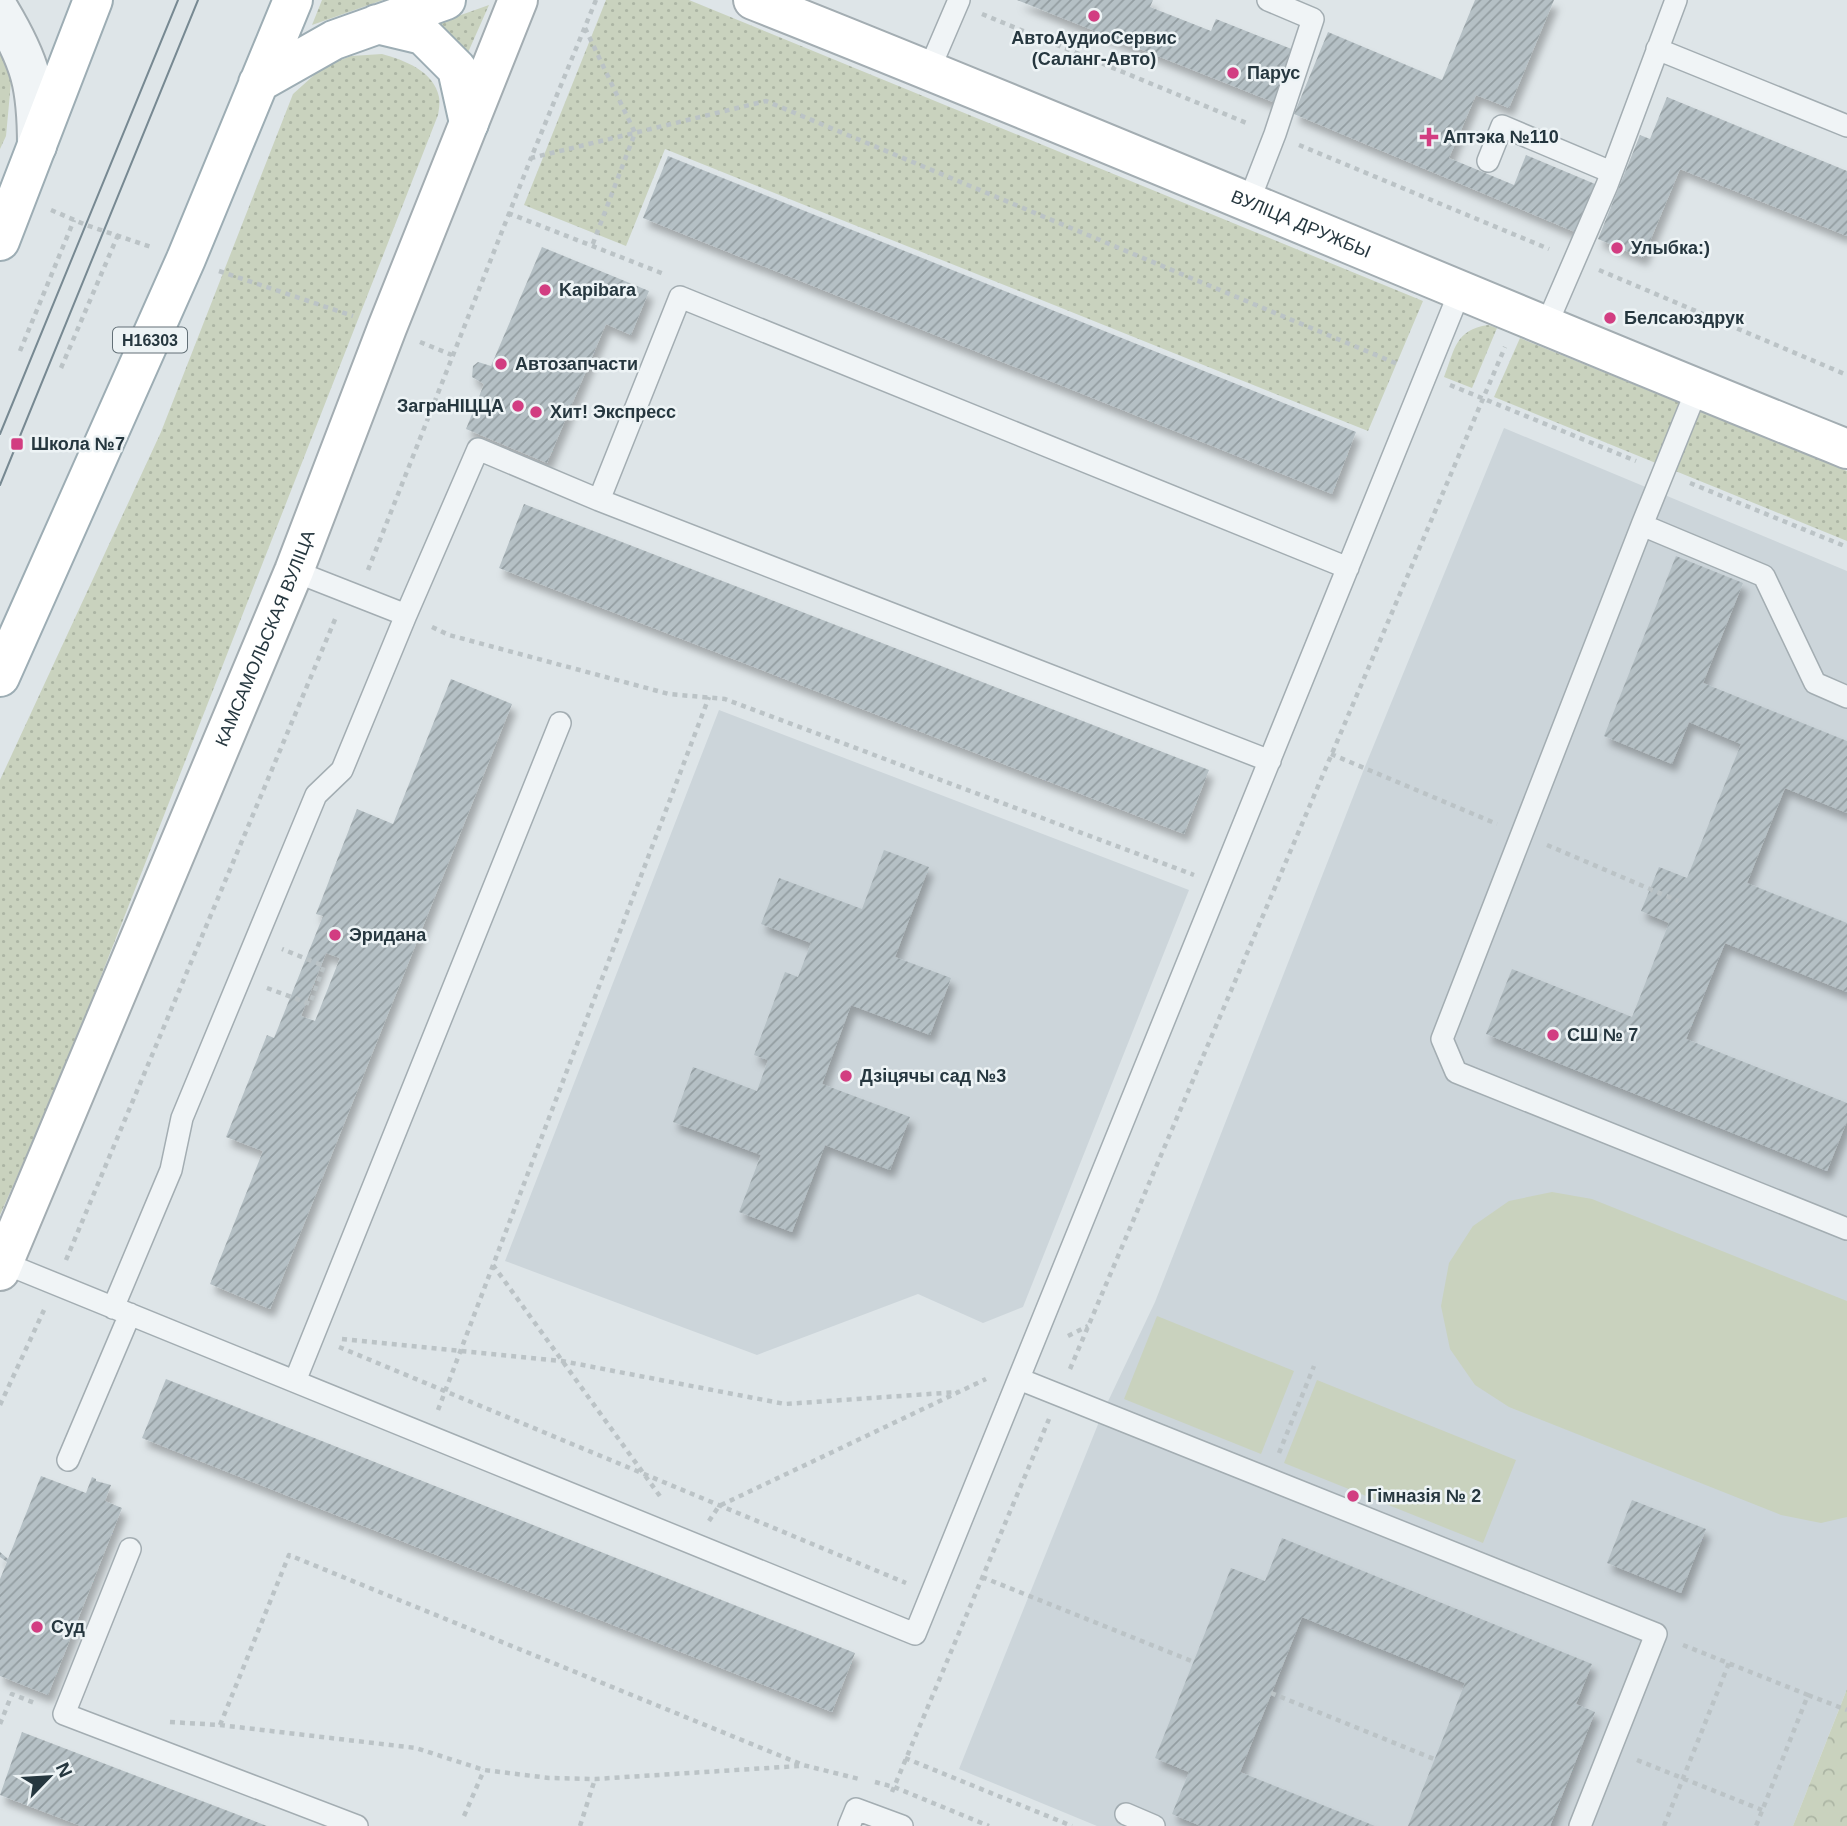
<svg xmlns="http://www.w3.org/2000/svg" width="1847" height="1826" font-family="Helvetica,sans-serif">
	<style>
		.built { fill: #ccd5da }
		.grass { fill: url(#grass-dots) }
		.forest { fill: url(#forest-crowns) }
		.garden { fill: #c9d2be }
		.building { fill: url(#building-hatch); fill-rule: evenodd; filter: url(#shadow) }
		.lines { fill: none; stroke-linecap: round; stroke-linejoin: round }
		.lane-casing { stroke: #a3adb2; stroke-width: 24 }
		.street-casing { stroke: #a3adb2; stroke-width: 42 }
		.secondary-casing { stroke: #a3adb2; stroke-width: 42 }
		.primary-casing { stroke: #9dadb4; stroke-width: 42 }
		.path { stroke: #bbc3c6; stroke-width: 4.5; stroke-dasharray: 5 5; stroke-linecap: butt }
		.lane { stroke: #f0f4f6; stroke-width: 21 }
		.street { stroke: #f0f4f6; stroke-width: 38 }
		.secondary { stroke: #fff; stroke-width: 38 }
		.primary { stroke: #fff; stroke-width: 38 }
		.tram { stroke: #778992; stroke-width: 2 }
		.poi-dot { fill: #d23d81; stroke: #edf3f5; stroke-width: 2.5 }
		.labels { text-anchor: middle; stroke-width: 5; stroke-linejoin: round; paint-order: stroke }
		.shield { fill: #edf3f5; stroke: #626f76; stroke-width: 2 }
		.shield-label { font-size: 16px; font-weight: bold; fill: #26373f }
		.poi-label { font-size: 18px; font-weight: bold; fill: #26373f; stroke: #edf3f5; text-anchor: start }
		.street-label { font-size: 18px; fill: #26373f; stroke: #edf3f5 }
	</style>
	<defs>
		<pattern id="grass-dots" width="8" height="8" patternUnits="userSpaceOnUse" patternTransform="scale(1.75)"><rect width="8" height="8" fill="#c9d2be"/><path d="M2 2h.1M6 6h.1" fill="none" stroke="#acb5a4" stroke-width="1.8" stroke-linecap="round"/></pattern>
		<pattern id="forest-crowns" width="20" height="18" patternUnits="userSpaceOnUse" patternTransform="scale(1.75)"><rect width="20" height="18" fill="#c9d2be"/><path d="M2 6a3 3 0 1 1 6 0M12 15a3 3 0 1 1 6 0" fill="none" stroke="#acb5a4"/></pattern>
		<pattern id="building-hatch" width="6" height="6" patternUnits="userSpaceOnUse" patternTransform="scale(1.75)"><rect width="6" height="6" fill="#b5c0c5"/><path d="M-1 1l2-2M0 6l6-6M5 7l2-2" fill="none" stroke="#939da1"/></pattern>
		<filter id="shadow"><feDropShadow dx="4.5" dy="8" stdDeviation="3.5" flood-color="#0004"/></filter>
	</defs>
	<rect width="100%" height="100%" fill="#dee5e8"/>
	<path class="built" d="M1504,428L1847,571V1689L1793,1826H1097L959,1769L1103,1412L1155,1302L1364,769Z
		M719,710L1189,890L1023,1307L983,1323L918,1294L757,1355L505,1261Z"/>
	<path class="grass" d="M322,0H383L312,25Z
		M606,0H689L1423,301L1368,431L665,149L626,246L524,205Z
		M489,5L466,57L430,26Z
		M0,41L11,82L6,136L0,149Z
		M382,54C404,60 434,71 439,97C440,102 439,110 438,115L62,1076L0,1215V780L161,432L293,94L323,67L351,56Z
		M1488,325L1497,328L1472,388L1444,377C1455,349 1455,330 1488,325Z
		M1520,338L1847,471V541L1494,397Z"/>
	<path class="forest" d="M1847,1689V1826H1793L1840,1707Z"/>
	<path class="garden" d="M1552,1192L1592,1199L1847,1301V1517L1821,1523L1781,1515L1509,1407L1475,1385L1450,1349L1441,1306L1449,1263L1473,1226L1509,1201Z
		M1157,1316L1294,1371L1261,1454L1124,1399Z
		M1317,1380L1516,1460L1483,1543L1284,1463Z"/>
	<path class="building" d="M1017,0H1153L1150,7L1211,31L1216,19L1294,50L1273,102Z
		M1475,0H1554L1509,108L1476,95L1449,158L1514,185L1526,155L1595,184L1575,232L1294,114L1328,32L1442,80Z
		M1667,97L1847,171V236L1680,169L1643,258L1598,239L1640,135L1650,139Z
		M668,156L1356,432L1332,494L643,218Z
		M542,247L649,291L631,335L606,324L547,463L466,429L484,384L472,377L473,366L478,362L491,366Z
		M524,504L1209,770L1184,834L499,568Z
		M1676,556L1743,583L1703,683L1847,741V813L1785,788L1747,883L1847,923V992L1725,943L1686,1039L1847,1103V1121L1827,1171L1486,1034L1512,969L1632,1017L1669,923L1641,911L1659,867L1687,878L1741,744L1689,722L1672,764L1604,736Z
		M451,679L512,704L270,1309L210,1284L263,1151L226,1137L267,1035L274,1038L323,916L316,914L357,809L393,824ZM326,953L340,958L315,1021L301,1016Z
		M884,850L929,867L895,957L951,978L930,1035L851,1005L822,1084L910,1117L890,1170L825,1145L792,1232L739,1212L761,1155L673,1122L693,1067L757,1091L768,1060L754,1055L785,972L798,977L811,943L761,924L779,878L862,909Z
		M166,1379L855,1653L832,1712L142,1438Z
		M41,1476L86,1493L92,1477L96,1479V1481L111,1485L105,1501L122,1508L48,1695L0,1676V1579L7,1562L0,1557V1552L8,1559Z
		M1632,1500L1706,1529L1681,1593L1607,1563Z
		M1282,1538L1592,1664L1576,1704L1595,1712L1550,1826H1408L1465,1683L1302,1617L1240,1772L1375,1826H1201L1172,1814L1189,1772L1155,1758L1231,1568L1265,1581Z
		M22,1732L267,1826H81L0,1795Z"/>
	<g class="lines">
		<defs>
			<path id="lane" d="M1657,49L1847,126
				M929,70L959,0
				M1488,161L1502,126L1611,172
				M1249,201L1275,134L1313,19L1268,0
				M1546,326L1607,185L1676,0
				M1697,389L1642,525L1764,576L1815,683L1847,697
				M599,500L680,297L1348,568
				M1642,525L1442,1039L1456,1072L1847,1229
				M294,571L406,615L478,449L599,500L1270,761
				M4,1263L915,1634L1460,291
				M113,1308L171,1170L182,1118L316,795L342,770L406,615
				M1019,1379L1656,1634L1580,1826
				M295,1381L560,723
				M68,1460L130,1314
				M130,1549L64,1714L357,1826
				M1126,1814L1154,1826
				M849,1826L856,1809L902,1826"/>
			<path id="street" d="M0,11C31,63 37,86 37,146"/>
			<g id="secondary">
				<path id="s1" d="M753,0C1120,145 1481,302 1847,449"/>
				<path id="s2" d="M0,1271L294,571L387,328L518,0"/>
			</g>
			<path id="primary" d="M377,24L423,35L457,69L469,123
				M258,83L334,40L446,0
				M0,241L93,0
				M0,677L186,259L293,0"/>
		</defs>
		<use href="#lane" class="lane-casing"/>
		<use href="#street" class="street-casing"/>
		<use href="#secondary" class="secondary-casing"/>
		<use href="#primary" class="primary-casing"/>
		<path class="path" d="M596,0L531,158L766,101L1400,365
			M982,14L1249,124
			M585,28L635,133L592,246
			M1299,145L1549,249
			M51,210L86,225L151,247
			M508,213L664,274
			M1599,270L1847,375
			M219,271L353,316
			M420,342L452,355
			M20,351L74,220
			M61,368L118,235
			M1450,385L1636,461
			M1690,483L1847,547
			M368,570L531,158
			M432,627L449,635L669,694L725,699L1194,875
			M1331,754L1497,824
			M1547,845L1678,901
			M267,988L310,1004L324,966L282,949
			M66,1260L336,617
			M493,1265L662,1499
			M1068,1336L1088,1326
			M342,1339L562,1361L785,1404L958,1392
			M339,1347L906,1583
			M1070,1369L1505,347
			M0,1405L44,1310
			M438,1410L709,697
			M1279,1453L1314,1366
			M709,1521L719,1506L986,1379
			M982,1577L1194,1662
			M1683,1645L1808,1695L1756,1826
			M1271,1693L1434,1759
			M1808,1695L1847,1710
			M170,1722L220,1725L416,1748L484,1770L549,1778L595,1779L799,1766
			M0,1724L12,1694L37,1704
			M220,1725L289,1555L803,1765L859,1779
			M905,1758L1072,1826
			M1637,1760L1762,1810
			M875,1782L894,1787L989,1826
			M892,1792L1049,1419
			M464,1816L484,1770
			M580,1826L595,1779
			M1664,1826L1729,1663"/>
		<use href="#lane" class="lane"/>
		<use href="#street" class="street"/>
		<use href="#secondary" class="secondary"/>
		<use href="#primary" class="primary"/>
		<path class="tram" d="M0,434L178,0
			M0,485L198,0"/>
	</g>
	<g class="poi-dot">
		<circle cx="1094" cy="16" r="7"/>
		<circle cx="1233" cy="73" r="7"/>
		<path d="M1425.5 126.5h7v7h7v7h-7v7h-7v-7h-7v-7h7z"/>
		<circle cx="1617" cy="248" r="7"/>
		<circle cx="545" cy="290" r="7"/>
		<circle cx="1610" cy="318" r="7"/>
		<circle cx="501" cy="364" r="7"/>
		<circle cx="518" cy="406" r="7"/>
		<circle cx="536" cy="412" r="7"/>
		<rect x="10" y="437" width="14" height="14" rx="3.5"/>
		<circle cx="335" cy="935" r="7"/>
		<circle cx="1553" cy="1035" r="7"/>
		<circle cx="846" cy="1076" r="7"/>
		<circle cx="1353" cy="1496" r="7"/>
		<circle cx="37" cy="1627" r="7"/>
	</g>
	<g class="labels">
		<rect class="shield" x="113" y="327.5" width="74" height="25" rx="5"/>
		<g class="shield-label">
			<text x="150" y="346">Н16303</text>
		</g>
		<g class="poi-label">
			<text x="1094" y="44" text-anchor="middle">АвтоАудиоСервис<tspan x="1094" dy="21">(Саланг-Авто)</tspan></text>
			<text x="1247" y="79">Парус</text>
			<text x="1443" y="143">Аптэка №110</text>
			<text x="1631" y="254">Улыбка:)</text>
			<text x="559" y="296">Kapibara</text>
			<text x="1624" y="324">Белсаюздрук</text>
			<text x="515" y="370">Автозапчасти</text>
			<text x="504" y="412" text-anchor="end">ЗаграНІЦЦА</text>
			<text x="550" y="418">Хит! Экспресс</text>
			<text x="31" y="450">Школа №7</text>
			<text x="349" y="941">Эридана</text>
			<text x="1567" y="1041">СШ № 7</text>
			<text x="860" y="1082">Дзіцячы сад №3</text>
			<text x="1367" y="1502">Гімназія № 2</text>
			<text x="51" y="1633">Суд</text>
		</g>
		<g class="street-label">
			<text dy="6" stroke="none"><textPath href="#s1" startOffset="592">ВУЛІЦА ДРУЖБЫ</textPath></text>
			<text dy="6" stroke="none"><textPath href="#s2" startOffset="686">КАМСАМОЛЬСКАЯ ВУЛІЦА</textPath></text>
		</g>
	</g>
	<g transform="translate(49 1777) rotate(65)" stroke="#edf3f5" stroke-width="5" paint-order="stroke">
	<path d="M0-5L12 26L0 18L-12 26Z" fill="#26373f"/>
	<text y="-10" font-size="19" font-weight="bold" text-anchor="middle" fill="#26373f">N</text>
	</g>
</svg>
